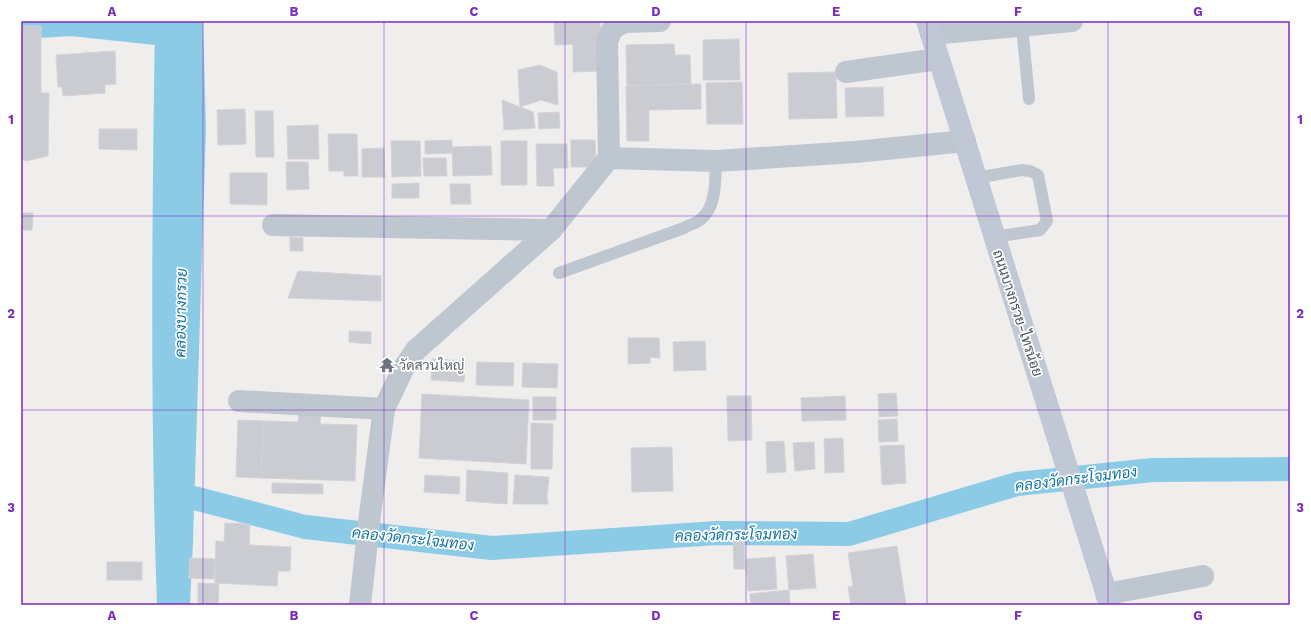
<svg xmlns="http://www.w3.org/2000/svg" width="1311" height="626" font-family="'Work Sans',Sarabun,sans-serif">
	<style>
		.water { fill: #8ccbe6 }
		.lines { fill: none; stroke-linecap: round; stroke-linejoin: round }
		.canal { stroke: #8ccbe6; stroke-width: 24 }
		.building { fill: #caccd2; stroke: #d1d3d8 }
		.service { stroke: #bec6cf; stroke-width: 12 }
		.minor { stroke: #bec6cf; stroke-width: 22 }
		.secondary { stroke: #c0c8d5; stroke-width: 22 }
		.grid { fill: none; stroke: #7b2cbf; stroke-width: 1; stroke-opacity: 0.55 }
		.labels { text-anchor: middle; stroke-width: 3.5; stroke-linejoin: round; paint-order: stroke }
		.street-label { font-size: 14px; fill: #464e59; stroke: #fff }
		.worship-label { font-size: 14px; fill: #5b616d; stroke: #fff; text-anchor: start }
		.water-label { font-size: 15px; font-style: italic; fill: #14749f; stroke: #fff }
		.neatline { fill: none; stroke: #7b2cbf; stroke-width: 1.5 }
		.grid-label { font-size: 13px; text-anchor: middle; font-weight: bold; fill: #7b2cbf }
	</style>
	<rect width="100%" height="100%" fill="#f0eded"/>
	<path class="water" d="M155,21H203L206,128L193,541L190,605H157C150,411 152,215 155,21Z"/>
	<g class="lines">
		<path class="canal" d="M21,27L72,24L184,36
			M179,494L305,527L492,548L717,533L849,534L1017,484L1153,470L1290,469"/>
	</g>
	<path class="building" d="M554,21H600L602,71L573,72V44L555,45Z
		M21,26H41V93H49L48,156L26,161L21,159Z
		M739,39L740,80H703V40Z
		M674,44L675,55H690L691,84L627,86L626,45Z
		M115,51L116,84L105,85V93L63,96L62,87H58L56,55Z
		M540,65L557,72L558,105L541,100L520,107L518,70Z
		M836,72L837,118L789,119L788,73Z
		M742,82L743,124H707L706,83Z
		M701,84V109L649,110V141H627L626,86Z
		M883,87L884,116L846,117L845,88Z
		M502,100L533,112L535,128L504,130Z
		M245,109L246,144L218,145L217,110Z
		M255,111H273L274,157H256Z
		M559,112L560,128L539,129L538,113Z
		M318,125L319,159H288L287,126Z
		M99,129H137V150L99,149Z
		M328,134H357L358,176H344V171H329Z
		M452,140V153L425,154V141Z
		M571,140H595L596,167H571Z
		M391,141H420L421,176L392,177Z
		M501,141H527V185H501Z
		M536,144H567L568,168H553L554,186H537Z
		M491,146L492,175L453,176L452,147Z
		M384,148L385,177H362V149Z
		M423,158H446L447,176H424Z
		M286,162H308L309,189L287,190Z
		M230,173H267V205L230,204Z
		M419,183V198H392V184Z
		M450,184H470L471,204H451Z
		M21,213H33L32,230H21Z
		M290,237L303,238V251H290Z
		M298,271L381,276V301L288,298Z
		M349,331L371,332V344L349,342Z
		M628,338H659L660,358L650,357V363L628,364Z
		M705,341L706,370L674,371L673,342Z
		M432,359L465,361L464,382L431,380Z
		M477,362L514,363L513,386L476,385Z
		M523,363L558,364L557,388L522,387Z
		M896,393L898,416L879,417L878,394Z
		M422,394L529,400L526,464L419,458Z
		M727,396H751L752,440L728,441Z
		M845,396L846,420L802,421L801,398Z
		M533,397H556V420H533Z
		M299,412H321L320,424L357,425L355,481L261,478L264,421L298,422Z
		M897,419L898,441L879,442L878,420Z
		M238,420L264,421L261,478L236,477Z
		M531,423L553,424L552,469H531Z
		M843,438L844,472L825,473L824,439Z
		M784,441L786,472L767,473L766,442Z
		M814,442L815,469L795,471L793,443Z
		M904,445L906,483L882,485L880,446Z
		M672,447L673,491L632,492L631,448Z
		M467,470L508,473L507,504L466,501Z
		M425,475L460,477L459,494L424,492Z
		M515,475L549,477L547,496L548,504H513Z
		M272,483L323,484V494L272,493Z
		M225,523L250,524L249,545L291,547L290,571H278L277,586L215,583L216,541L224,542Z
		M733,539H744L745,569H734Z
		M897,546L906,605H851L848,587L853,586L848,553Z
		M813,554L816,588L789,590L786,556Z
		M775,557L777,589L748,591L746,559Z
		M190,558L216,559L214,579L189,578Z
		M107,562H142V580H107Z
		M198,583L219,584L218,604H198Z
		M789,590L790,605H751L750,594Z"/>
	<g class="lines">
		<path class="service" d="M1022,26L1029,99
			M976,178L1022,170L1030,171L1038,175L1047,221L1040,230L995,237
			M559,273L684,228C689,225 697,223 701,219C717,206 715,180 716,161"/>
		<path class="minor" d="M931,34L1072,21
			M846,72L938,59
			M609,158L716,161L855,152L965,141
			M273,225L551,230
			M239,401L384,409
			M1106,594L1203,576
			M360,605L370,514L384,409L403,369L416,350L551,230L609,158L607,41L613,28L624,22L660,21"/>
		<path class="secondary" d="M927,21L1110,605"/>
	</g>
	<path class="grid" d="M203,21V605M384,21V605M565,21V605M746,21V605M927,21V605M1108,21V605M21,216H1290M21,410H1290"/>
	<defs>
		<symbol id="temple-bare" viewBox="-9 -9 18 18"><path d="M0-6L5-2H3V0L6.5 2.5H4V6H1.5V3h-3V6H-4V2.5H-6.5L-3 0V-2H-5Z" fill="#6b7280" stroke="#fff" stroke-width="2.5" paint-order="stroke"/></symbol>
	</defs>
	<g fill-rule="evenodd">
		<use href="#temple-bare" x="376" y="354" width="22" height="22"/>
	</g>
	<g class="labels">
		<g class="street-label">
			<text transform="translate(1018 313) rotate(72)" y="5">ถนนบางกรวย-ไทรน้อย</text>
		</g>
		<g class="worship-label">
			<text x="399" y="370">วัดสวนใหญ่</text>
		</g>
		<g class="water-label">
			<text transform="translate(181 313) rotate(-89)" y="5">คลองบางกรวย</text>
			<text transform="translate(1076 479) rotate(-7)" y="5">คลองวัดกระโจมทอง</text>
			<text transform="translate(736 535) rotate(-1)" y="5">คลองวัดกระโจมทอง</text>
			<text transform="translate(413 539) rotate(6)" y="5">คลองวัดกระโจมทอง</text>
		</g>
	</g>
	<rect width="1311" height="626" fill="none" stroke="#ffffff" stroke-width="44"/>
	<rect x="22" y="22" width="1267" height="582" class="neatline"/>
	<g class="grid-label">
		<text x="112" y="16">A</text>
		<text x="294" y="16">B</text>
		<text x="474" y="16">C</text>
		<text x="656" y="16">D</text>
		<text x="836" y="16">E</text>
		<text x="1018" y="16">F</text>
		<text x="1198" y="16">G</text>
		<text x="11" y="124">1</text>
		<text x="1300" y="124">1</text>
		<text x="11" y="318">2</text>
		<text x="1300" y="318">2</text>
		<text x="11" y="512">3</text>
		<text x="1300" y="512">3</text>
		<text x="112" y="620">A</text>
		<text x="294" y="620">B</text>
		<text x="474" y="620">C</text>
		<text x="656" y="620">D</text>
		<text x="836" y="620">E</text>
		<text x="1018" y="620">F</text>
		<text x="1198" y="620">G</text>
	</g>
</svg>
